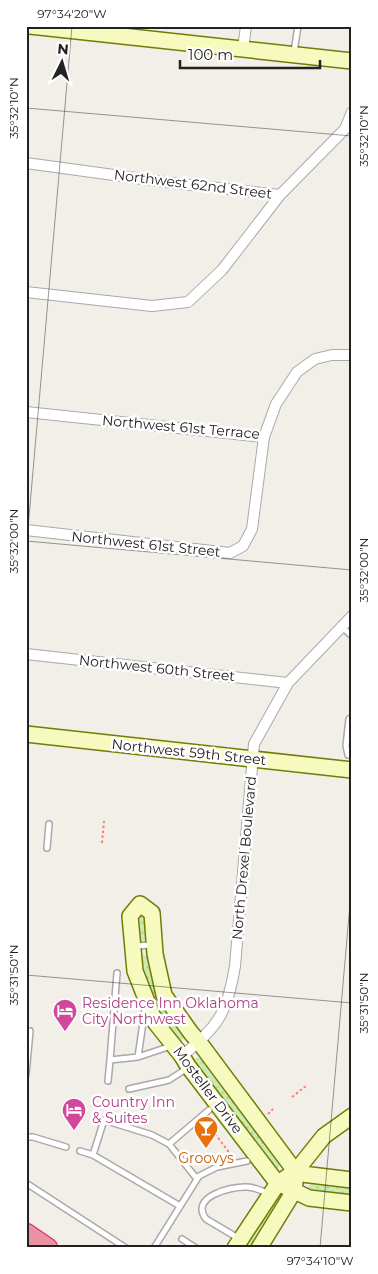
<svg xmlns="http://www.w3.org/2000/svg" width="378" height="1274" font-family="Montserrat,sans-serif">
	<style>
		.grass { fill: url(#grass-dots) }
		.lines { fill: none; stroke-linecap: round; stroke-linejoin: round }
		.lane-casing { stroke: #a9a9a9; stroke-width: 8 }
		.street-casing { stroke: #a9a9a9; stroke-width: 12 }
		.secondary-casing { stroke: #707d05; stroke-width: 18 }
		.highway-casing { stroke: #dc2a67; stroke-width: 21 }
		.path { stroke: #fa8072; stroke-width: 2; stroke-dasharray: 2.5 2.5; stroke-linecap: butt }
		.lane { stroke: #fff; stroke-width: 5 }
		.street { stroke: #fff; stroke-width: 10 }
		.secondary { stroke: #f7fabf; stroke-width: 15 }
		.highway { stroke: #e892a2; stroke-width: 19 }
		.ticks { fill: none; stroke: #222; stroke-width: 1; stroke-opacity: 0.45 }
		.labels { text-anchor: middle; stroke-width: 5; stroke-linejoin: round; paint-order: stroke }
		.street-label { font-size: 14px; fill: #222; stroke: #fff }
		.hotel-label { font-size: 14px; fill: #b23c85; stroke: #fff; text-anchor: start }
		.food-label { font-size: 14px; fill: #c56008; stroke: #fff }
		.neatline { fill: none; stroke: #222; stroke-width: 2 }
		.ticks-label { font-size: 12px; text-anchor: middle; fill: #222 }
	</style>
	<defs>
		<pattern id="grass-dots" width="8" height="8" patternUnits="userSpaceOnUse" patternTransform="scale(1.25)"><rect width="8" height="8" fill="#cdebb0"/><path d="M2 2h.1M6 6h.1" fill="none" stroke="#b0c997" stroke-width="1.8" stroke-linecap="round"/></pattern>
	</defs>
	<rect width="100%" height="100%" fill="#f2efe9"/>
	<path class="grass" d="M141,914H145L149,940L145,943L138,940V916Z
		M141,955L149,956L158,989L155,993L151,995L147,993L140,958Z
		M157,1003H164L184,1034L182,1041L178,1042L156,1012L155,1007Z
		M195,1058H201L205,1060L280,1160V1165L277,1169H274L194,1063Z
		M310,1182L352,1184V1198L315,1194L308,1189Z
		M278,1197L284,1201L256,1248H241L273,1199Z"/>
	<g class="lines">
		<defs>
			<path id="lane" d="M294,52L298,26
				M342,627L352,636
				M348,755L346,746L349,719L352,717
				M47,848L49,824
				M134,946L153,945
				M117,973L110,1060L138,1057L145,1009
				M138,1057L171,1046
				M26,1074L30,1031
				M108,1081L110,1060
				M129,1089L169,1080L186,1069
				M26,1137H33L66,1147
				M80,1151L93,1155L104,1120L152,1135L169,1144
				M93,1155L180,1206
				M197,1179L169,1144L209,1110
				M26,1183L126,1248
				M238,1238L206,1219C189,1197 231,1186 247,1187C255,1187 262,1191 270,1194
				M182,1239L196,1248
				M154,1248L199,1176L217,1167L247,1161"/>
			<path id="street" d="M243,49L246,26
				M26,163L165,182L280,195L345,129L352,112
				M26,292L152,306L188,302L222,270L280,195
				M26,412L264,437L276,404L297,372L315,359L332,355H352
				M26,530L230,553L243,546L252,529L264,437
				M26,654L288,683
				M182,1056C219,1025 227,1014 235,966L254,744L288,683L352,616"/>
			<path id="secondary" d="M30,26L352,61
				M26,734L352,770
				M352,1180L302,1174L292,1167L199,1042L191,1033L164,995L155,954L152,913L140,904L130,916L135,971L155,1022L182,1056L188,1066L275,1180L278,1183L309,1198L352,1203
				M235,1248L278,1183L296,1171L324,1136L352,1116
				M259,1248L294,1191L295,1182"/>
			<path id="highway" d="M26,1233L48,1248"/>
		</defs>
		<use href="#lane" class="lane-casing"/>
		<use href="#street" class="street-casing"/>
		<use href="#secondary" class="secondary-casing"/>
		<use href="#highway" class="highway-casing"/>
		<path class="path" d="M102,843L104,821
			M292,1097L306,1086
			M268,1114L273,1109
			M206,1122L228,1151L229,1157"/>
		<use href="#lane" class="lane"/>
		<use href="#street" class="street"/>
		<use href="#secondary" class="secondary"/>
		<use href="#highway" class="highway"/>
	</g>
	<path class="ticks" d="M26,108L352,136M26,541L352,570M26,551L72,26M26,975L352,1003M320,1248L352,881"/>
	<defs>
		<symbol id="hotel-pin" viewBox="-11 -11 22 30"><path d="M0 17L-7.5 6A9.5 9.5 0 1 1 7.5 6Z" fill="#d1479c" stroke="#fff"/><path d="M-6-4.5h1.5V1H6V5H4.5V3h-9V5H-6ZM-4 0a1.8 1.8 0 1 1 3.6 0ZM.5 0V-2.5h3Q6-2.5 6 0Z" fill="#fff"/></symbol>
		<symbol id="bar-pin" viewBox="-11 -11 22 30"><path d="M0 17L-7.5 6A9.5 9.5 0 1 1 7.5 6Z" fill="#e8710a" stroke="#fff"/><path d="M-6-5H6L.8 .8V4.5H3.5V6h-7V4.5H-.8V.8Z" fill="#fff"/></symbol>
	</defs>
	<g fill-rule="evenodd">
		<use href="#hotel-pin" x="51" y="997" width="28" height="38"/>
		<use href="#hotel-pin" x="60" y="1096" width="28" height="38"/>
		<use href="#bar-pin" x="192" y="1114" width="28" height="38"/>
	</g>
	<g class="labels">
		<g class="street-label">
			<text transform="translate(193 184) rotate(7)" y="5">Northwest 62nd Street</text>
			<text transform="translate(181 427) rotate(5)" y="5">Northwest 61st Terrace</text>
			<text transform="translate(146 544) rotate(6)" y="5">Northwest 61st Street</text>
			<text transform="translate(157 668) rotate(6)" y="5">Northwest 60th Street</text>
			<text transform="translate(189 752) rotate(6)" y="5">Northwest 59th Street</text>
			<text transform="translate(244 858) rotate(-85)" y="5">North Drexel Boulevard</text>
			<text transform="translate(208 1090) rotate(53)" y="5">Mosteller Drive</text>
		</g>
		<g class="hotel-label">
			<text x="82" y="1008">Residence Inn Oklahoma<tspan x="82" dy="16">City Northwest</tspan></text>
			<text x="92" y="1107">Country Inn<tspan x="92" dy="16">&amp; Suites</tspan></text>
		</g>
		<g class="food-label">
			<text x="206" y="1163">Groovys</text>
		</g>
	</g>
	<rect width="378" height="1274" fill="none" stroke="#ffffff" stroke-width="55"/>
	<g transform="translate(62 62) rotate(5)" stroke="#ffffff" stroke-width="4" paint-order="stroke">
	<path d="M0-4L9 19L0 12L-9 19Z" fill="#222222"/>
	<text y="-8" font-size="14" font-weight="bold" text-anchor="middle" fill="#222222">N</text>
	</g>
	<path d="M180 60v8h140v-8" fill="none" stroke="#222222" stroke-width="2.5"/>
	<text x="188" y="60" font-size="15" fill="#222222" stroke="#ffffff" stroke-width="4" paint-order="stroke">100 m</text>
	<rect x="28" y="28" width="322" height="1218" class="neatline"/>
	<g class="ticks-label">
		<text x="72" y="18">97°34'20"W</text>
		<text transform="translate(14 108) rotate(-90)" y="4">35°32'10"N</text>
		<text transform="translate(364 136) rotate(-90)" y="4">35°32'10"N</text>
		<text transform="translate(14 541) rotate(-90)" y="4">35°32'00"N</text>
		<text transform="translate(364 570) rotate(-90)" y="4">35°32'00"N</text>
		<text transform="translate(14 975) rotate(-90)" y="4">35°31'50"N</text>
		<text transform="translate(364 1003) rotate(-90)" y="4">35°31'50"N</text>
		<text x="320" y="1265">97°34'10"W</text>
	</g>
</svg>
